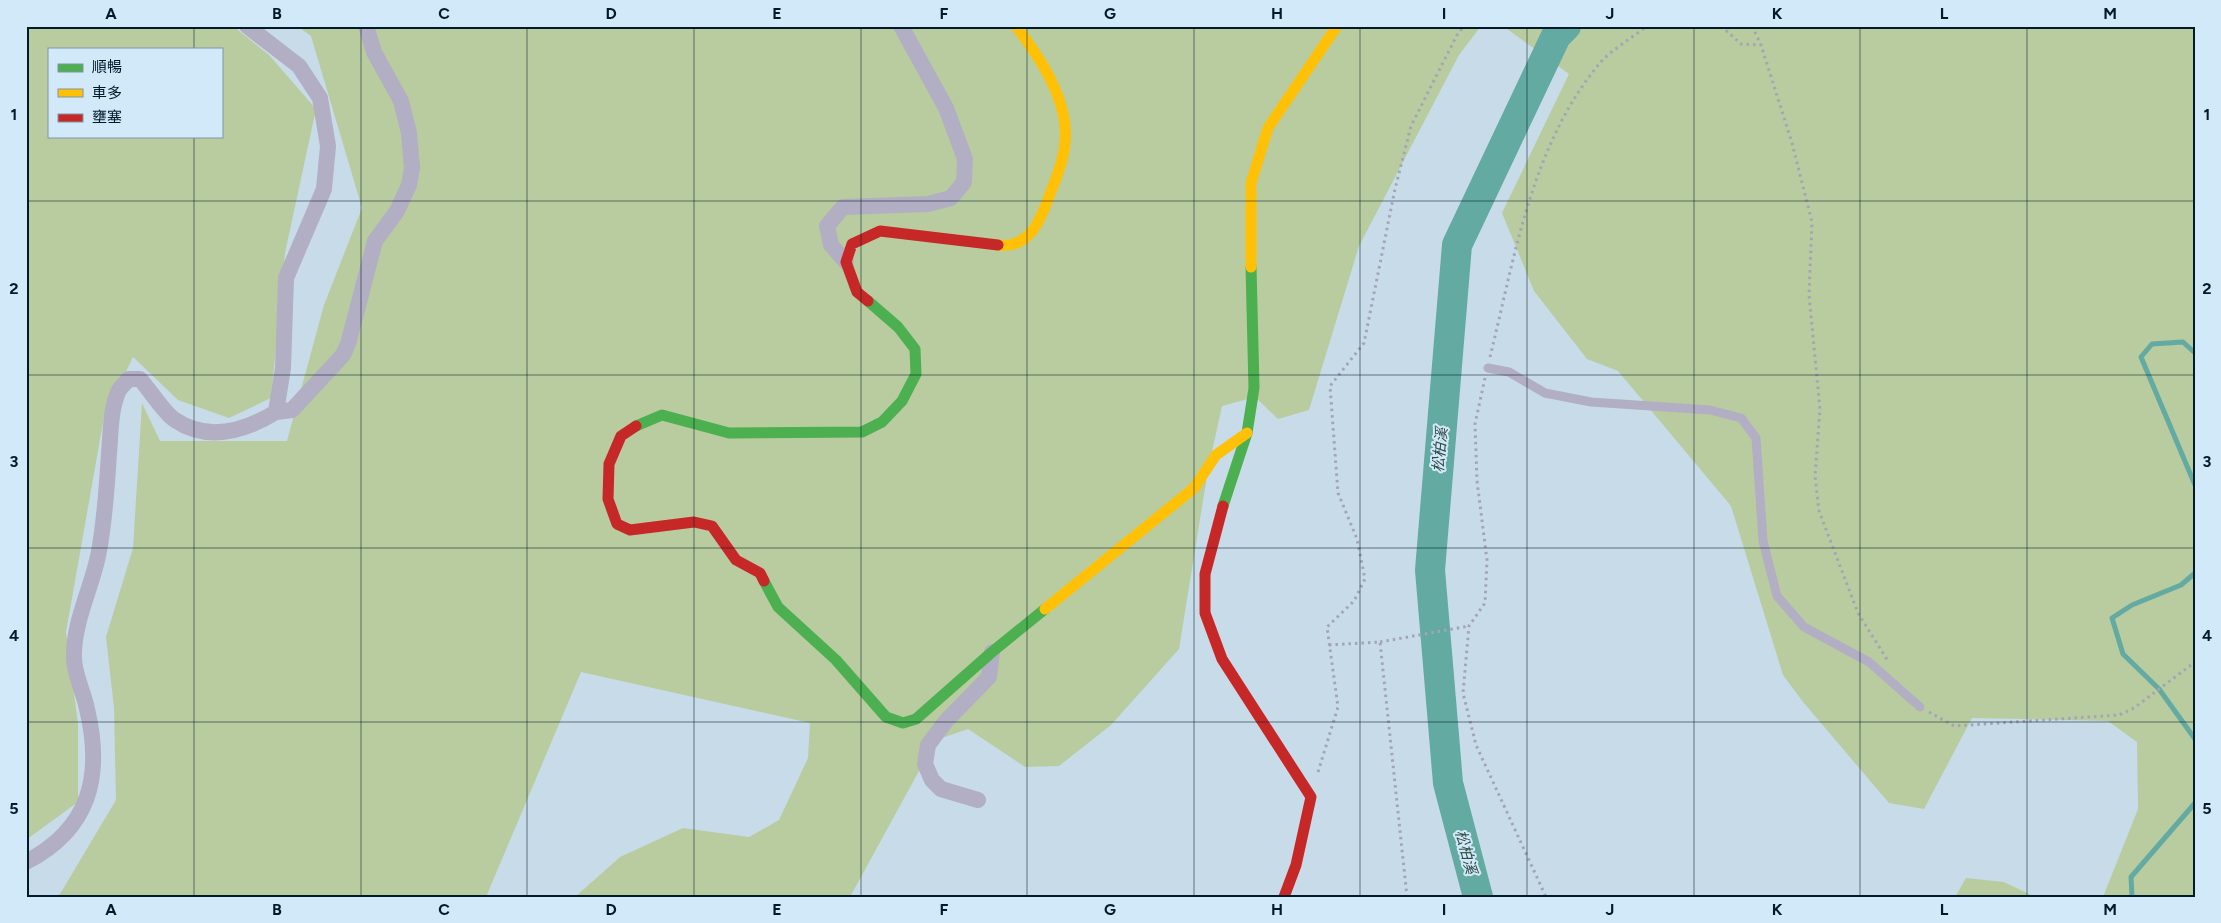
<svg xmlns="http://www.w3.org/2000/svg" width="2221" height="923" font-family="Figtree,'Noto Sans TC',sans-serif">
	<style>
		.green { fill: #b9cc9f; fill-rule: evenodd }
		.lines { fill: none; stroke-linecap: round; stroke-linejoin: round }
		.stream { stroke: #62aaa2; stroke-width: 5 }
		.river { stroke: #62aaa2; stroke-width: 30 }
		.path { stroke: #a3a5b6; stroke-width: 3; stroke-dasharray: 2.5 4; stroke-linecap: butt }
		.lane { stroke: #b2aec4; stroke-width: 9 }
		.street { stroke: #b2aec4; stroke-width: 16 }
		.fast { stroke: #4caf50; stroke-width: 11 }
		.slow { stroke: #ffc107; stroke-width: 11 }
		.jam { stroke: #c62828; stroke-width: 11 }
		.grid { fill: none; stroke: #031a28; stroke-width: 1; stroke-opacity: 0.55 }
		.labels { text-anchor: middle; stroke-width: 4; stroke-linejoin: round; paint-order: stroke }
		.water-label { font-size: 15px; font-style: italic; fill: #2e4b44; stroke: #d2e9f9 }
		.neatline { fill: none; stroke: #031a28; stroke-width: 2 }
		.grid-label { font-size: 16px; text-anchor: middle; font-weight: bold; fill: #031a28 }
	</style>
	<rect width="100%" height="100%" fill="#c8dbe9"/>
	<path class="green" d="M26,26H233L269,55L316,109L285,253L271,398L229,418L178,400L133,357L104,417L66,632L78,724V802L26,840ZM49,49H221V136H49Z
		M297,26H1481L1459,55L1359,246L1309,410L1278,419L1255,397L1222,406L1208,470L1179,649L1111,725L1059,766L1025,767L968,729L936,740L850,897H575L620,857L683,828L749,837L779,820L808,758L810,723L581,672L486,897H53L60,894L116,800L114,708L106,637L133,548L142,403L160,441H287L324,305L362,208L311,36Z
		M1503,26H2195V897H2103L2138,809L2137,742L2108,721L1972,718L1924,809L1889,803L1803,702L1783,675L1731,506L1618,371L1587,359L1534,291L1502,213L1569,74Z
		M1966,878L2004,882L2035,897H1955Z"/>
	<g class="lines">
		<path class="stream" d="M2195,353L2183,342L2152,344L2141,357L2195,485
			M2195,573L2181,585L2132,605L2112,618L2123,654L2159,689L2195,739
			M2132,897L2131,877L2195,803"/>
		<path class="river" d="M1478,897L1448,783L1430,570L1457,245L1556,36L1566,26"/>
		<path class="path" d="M1721,26L1741,44L1761,45
			M1752,26L1761,45L1792,143L1812,222L1809,295L1820,409L1815,476L1819,511L1858,613L1888,661
			M1490,357C1515,256 1531,147 1599,64C1611,50 1632,38 1647,26
			M1485,378L1475,424L1477,481L1487,560L1485,603L1469,626L1463,693L1476,745L1546,897
			M1380,642L1469,626
			M1329,645L1380,642L1407,897
			M1929,712L1954,726L2119,715L2134,708L2195,662
			M1318,772L1338,707L1327,627L1354,601L1365,579L1357,539L1338,493L1330,386L1364,343L1395,189L1411,126L1457,35L1464,26"/>
		<path class="lane" d="M1488,368L1509,372L1545,393L1591,402L1710,410L1741,418L1756,438L1763,541L1777,596L1804,627L1869,662L1920,707"/>
		<path class="street" d="M846,262L831,245L827,226L843,207L928,204L951,198L964,182L965,159L946,108L901,26
			M276,412L292,410L343,355L348,344L375,241L397,211L409,185L412,168L409,133L401,101L374,52L366,26
			M978,800L941,789L932,780L925,764L928,745L946,721L989,677L992,652
			M26,862C90,829 103,776 87,709C84,693 74,674 74,658C73,621 93,586 99,551C105,519 107,486 109,453C111,433 110,409 119,390C122,386 126,382 129,379H140C149,389 165,414 175,420C208,442 245,431 276,412L283,368L286,278L324,189L328,146L320,98L299,66L247,26"/>
		<path class="fast" d="M636,426L662,415L729,433L862,432L882,422L902,401L916,374L915,349L898,327L868,301
			M1223,506L1247,433L1254,388L1251,267
			M764,581L778,607L836,660L886,717L903,723L916,719L992,652L1045,609"/>
		<path class="slow" d="M998,245C1031,249 1041,218 1050,194C1061,167 1070,143 1063,113C1055,80 1036,53 1016,26
			M1251,267V183L1268,128L1337,26
			M1045,609L1194,488L1216,455L1247,433"/>
		<path class="jam" d="M868,301L857,292L846,262L852,244L880,231L998,245
			M636,426L621,436L609,464L608,499L617,524L630,530L694,522L712,526L736,560L760,573L764,581
			M1223,506L1205,574V613L1222,659L1311,797L1296,865L1284,897"/>
	</g>
	<path class="grid" d="M194,26V49M361,26V897M527,26V897M694,26V897M861,26V897M1027,26V897M1194,26V897M1360,26V897M1527,26V897M1694,26V897M1860,26V897M2027,26V897M194,136V897M26,201H2195M26,375H2195M26,548H2195M26,722H2195"/>
	<g class="labels">
		<g class="water-label">
			<text transform="translate(1440 450) rotate(-85)" y="5">松柏溪</text>
			<text transform="translate(1466 852) rotate(75)" y="5">松柏溪</text>
		</g>
	</g>
	<rect width="2221" height="923" fill="none" stroke="#d2e9f9" stroke-width="55"/>
	<rect x="48" y="48" width="175" height="90" fill="#d2e9f9" stroke="#7f96a5"/>
	<rect x="58" y="64" width="25" height="8" fill="#4caf50" stroke="#7f96a5"/>
	<text x="92" y="72" font-size="15" fill="#031a28">順暢</text>
	<rect x="58" y="89" width="25" height="8" fill="#ffc107" stroke="#7f96a5"/>
	<text x="92" y="98" font-size="15" fill="#031a28">車多</text>
	<rect x="58" y="114" width="25" height="8" fill="#c62828" stroke="#7f96a5"/>
	<text x="92" y="122" font-size="15" fill="#031a28">壅塞</text>
	<rect x="28" y="28" width="2166" height="868" class="neatline"/>
	<g class="grid-label">
		<text x="111" y="19">A</text>
		<text x="277" y="19">B</text>
		<text x="444" y="19">C</text>
		<text x="611" y="19">D</text>
		<text x="777" y="19">E</text>
		<text x="944" y="19">F</text>
		<text x="1110" y="19">G</text>
		<text x="1277" y="19">H</text>
		<text x="1444" y="19">I</text>
		<text x="1610" y="19">J</text>
		<text x="1777" y="19">K</text>
		<text x="1944" y="19">L</text>
		<text x="2110" y="19">M</text>
		<text x="14" y="120">1</text>
		<text x="2207" y="120">1</text>
		<text x="14" y="294">2</text>
		<text x="2207" y="294">2</text>
		<text x="14" y="467">3</text>
		<text x="2207" y="467">3</text>
		<text x="14" y="641">4</text>
		<text x="2207" y="641">4</text>
		<text x="14" y="814">5</text>
		<text x="2207" y="814">5</text>
		<text x="111" y="915">A</text>
		<text x="277" y="915">B</text>
		<text x="444" y="915">C</text>
		<text x="611" y="915">D</text>
		<text x="777" y="915">E</text>
		<text x="944" y="915">F</text>
		<text x="1110" y="915">G</text>
		<text x="1277" y="915">H</text>
		<text x="1444" y="915">I</text>
		<text x="1610" y="915">J</text>
		<text x="1777" y="915">K</text>
		<text x="1944" y="915">L</text>
		<text x="2110" y="915">M</text>
	</g>
</svg>
